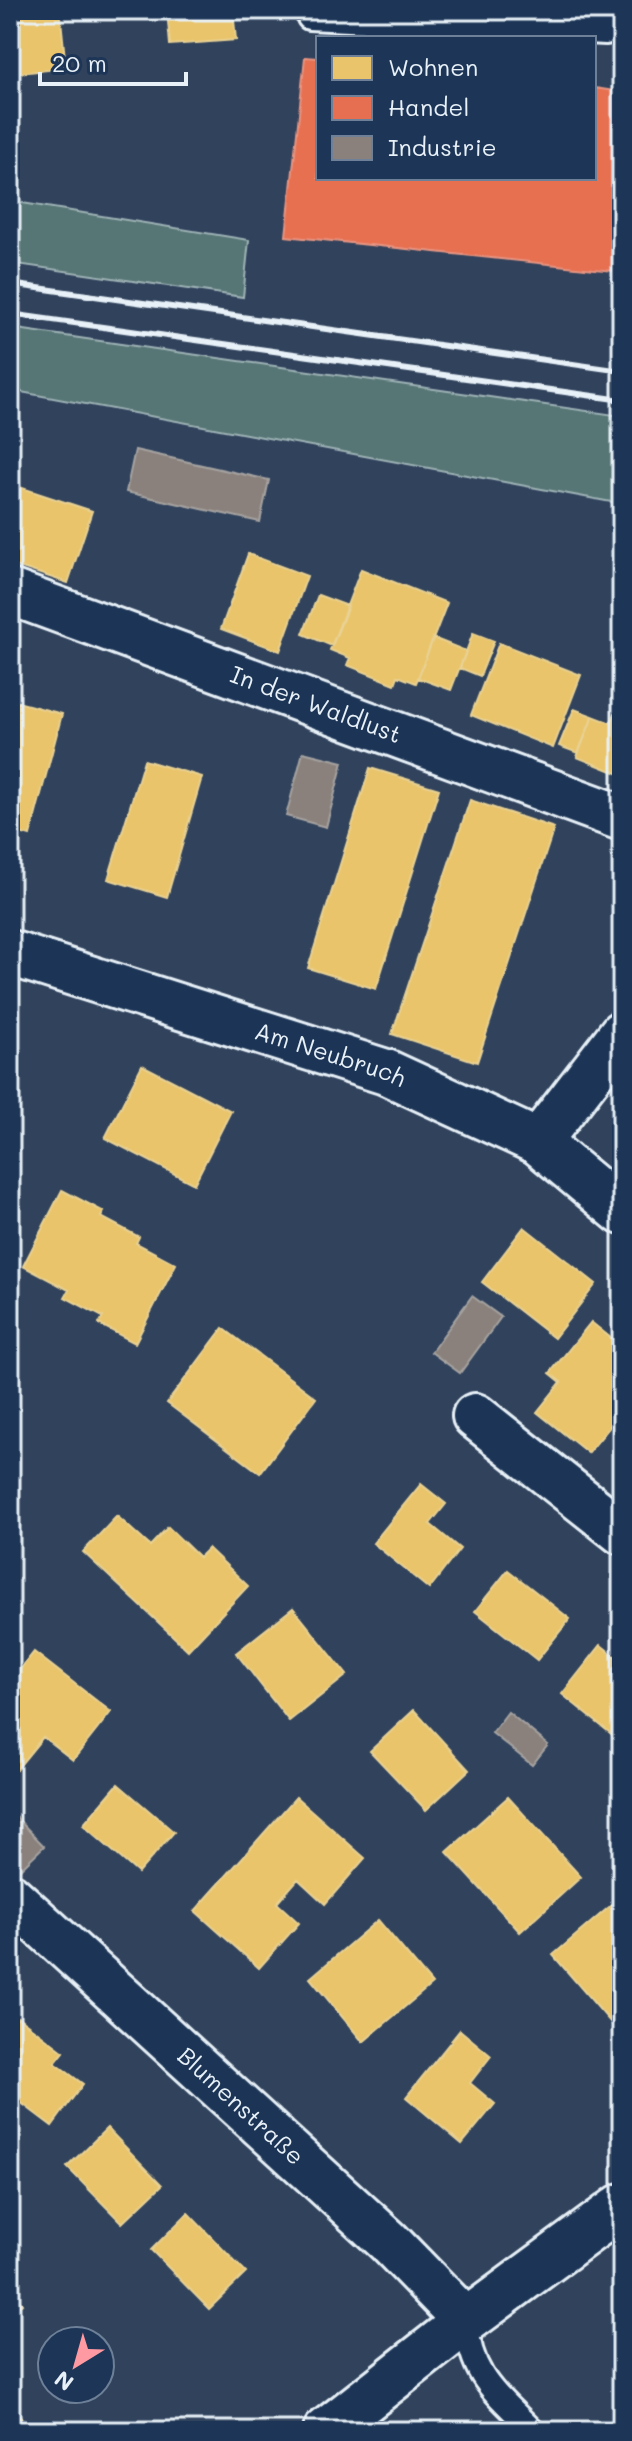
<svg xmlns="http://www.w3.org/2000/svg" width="632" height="2441" font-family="Mali,sans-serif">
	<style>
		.green { fill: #567574; stroke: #9fb3b6; stroke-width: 2 }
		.homes { fill: #e9c46a; stroke: #e9d295; stroke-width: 2 }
		.shops { fill: #e76f51; stroke: #e79683; stroke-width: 2 }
		.industry { fill: #8a817c; stroke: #a6a3a1; stroke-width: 2 }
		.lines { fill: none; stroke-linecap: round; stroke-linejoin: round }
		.lane-casing { stroke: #e8f1f8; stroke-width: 28 }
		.street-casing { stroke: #e8f1f8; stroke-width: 50 }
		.secondary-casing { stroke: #e8f1f8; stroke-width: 50 }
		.lane { stroke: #1d3557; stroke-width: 22 }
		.street { stroke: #1d3557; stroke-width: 44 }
		.secondary { stroke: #1d3557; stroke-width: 44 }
		.rail { stroke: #e8f1f8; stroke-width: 6 }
		.labels { text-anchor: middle; stroke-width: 8; stroke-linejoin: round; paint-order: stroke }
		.street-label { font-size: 24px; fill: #e8f1f8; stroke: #1d3557 }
	</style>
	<rect width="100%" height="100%" fill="#30425c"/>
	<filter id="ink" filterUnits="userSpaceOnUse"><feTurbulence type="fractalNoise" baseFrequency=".0125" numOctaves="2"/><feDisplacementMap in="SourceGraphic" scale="16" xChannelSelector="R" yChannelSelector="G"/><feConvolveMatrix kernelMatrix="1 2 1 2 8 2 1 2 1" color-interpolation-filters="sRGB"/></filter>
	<g filter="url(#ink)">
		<path class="green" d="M10,201L249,240L243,297L10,263Z
			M10,328L622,416V504L10,390Z"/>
		<path class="homes" d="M10,10H60L66,68L10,74Z
			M167,10H233L236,40L170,45Z
			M10,484L92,511L68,583L10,564Z
			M248,554L307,576L280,651L221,629Z
			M361,569L447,603L416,683L398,676L395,684L347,665L350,658L330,650Z
			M318,595L348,606L332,646L303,634Z
			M473,633L494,641L480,676L460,668Z
			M433,638L466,651L451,690L418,678Z
			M499,643L581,675L553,748L471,715Z
			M622,696V775L577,757L593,716L611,723Z
			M10,700L62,714L30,836L10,830Z
			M574,709L593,716L578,753L559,746Z
			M144,760L202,777L167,897L108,879Z
			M370,768L439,789L376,989L308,968Z
			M470,800L554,828L477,1062L392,1034Z
			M142,1065L231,1111L194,1184L105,1138Z
			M62,1190L104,1212L101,1217L139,1237L136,1243L176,1264L135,1343L99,1324L103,1317L65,1297L69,1290L23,1266Z
			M524,1227L596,1284L554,1338L482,1282Z
			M591,1322L622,1347V1432L612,1424L588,1453L537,1412L561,1382L550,1373Z
			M223,1328L316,1398L260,1473L167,1403Z
			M421,1484L446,1504L430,1524L460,1549L429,1589L373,1543Z
			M117,1516L150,1546L168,1527L199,1557L208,1548L248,1586L188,1650L83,1552Z
			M508,1570L570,1619L537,1660L475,1611Z
			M293,1608L347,1675L289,1721L236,1653Z
			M601,1645L622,1662L620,1741L562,1694Z
			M34,1652L111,1712L73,1760L43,1737L16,1770L10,1765V1682Z
			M414,1710L469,1770L426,1810L370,1751Z
			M118,1784L174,1832L138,1873L83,1825Z
			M296,1797L365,1858L325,1904L298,1879L277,1903L299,1923L259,1968L195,1911Z
			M508,1797L581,1877L520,1932L447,1852Z
			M615,1902L622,1910V2016L612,2024L553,1955Z
			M378,1920L432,1984L363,2042L310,1978Z
			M18,2017L64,2052L55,2063L83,2084L52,2126L12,2096L10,2099V2027Z
			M460,2030L491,2056L470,2083L495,2104L462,2144L406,2097Z
			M107,2128L162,2185L122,2223L67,2167Z
			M188,2213L246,2273L209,2309L151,2250Z
			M10,2289L22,2304L10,2313Z
			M10,2405L32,2431H10Z"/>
		<path class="shops" d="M305,57L318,58V178H594V88L622,92V272L286,236Z"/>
		<path class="industry" d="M135,450L269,480L260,522L126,492Z
			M303,752L343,762L326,827L286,816Z
			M472,1296L501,1317L460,1373L431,1352Z
			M508,1712L548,1745L532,1765L492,1733Z
			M10,1811L44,1846L19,1870L10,1861Z"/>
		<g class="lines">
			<defs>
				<path id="lane" d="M308,10L309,18L606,33L608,10
					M466,2321C471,2378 495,2392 533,2431"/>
				<g id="street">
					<path id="s1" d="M10,592L622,818"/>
					<path id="s2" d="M10,953L386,1072L538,1142L622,1212"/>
					<path d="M538,1142L622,1033"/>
					<path d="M475,1416L622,1532"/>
					<path id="s3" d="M10,1896L388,2241L466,2321"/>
				</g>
				<path id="secondary" d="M326,2431L466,2321L622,2206"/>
			</defs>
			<use href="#lane" class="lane-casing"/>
			<use href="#street" class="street-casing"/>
			<use href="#secondary" class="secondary-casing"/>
			<use href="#lane" class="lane"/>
			<use href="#street" class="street"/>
			<use href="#secondary" class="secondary"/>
			<path class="rail" d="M10,284L622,371
				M10,314L622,400"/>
		</g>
	</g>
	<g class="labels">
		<g class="street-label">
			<text dy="8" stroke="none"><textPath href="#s1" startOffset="326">In der Waldlust</textPath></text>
			<text dy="8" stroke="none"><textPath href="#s2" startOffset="336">Am Neubruch</textPath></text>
			<text dy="8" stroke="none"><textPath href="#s3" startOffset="312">Blumenstraße</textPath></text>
		</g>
	</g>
	<rect width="632" height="2441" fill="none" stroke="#1d3557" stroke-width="40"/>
	<rect x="20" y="20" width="592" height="2401" fill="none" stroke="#e8f1f8" stroke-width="3" filter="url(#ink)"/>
	<rect x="316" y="36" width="280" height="144" fill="#1d3557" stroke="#6e8097" stroke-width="2"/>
	<rect x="332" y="56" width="40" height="24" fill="#e9c46a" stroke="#6e8097" stroke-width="2"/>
	<text x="388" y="76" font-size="24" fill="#e8f1f8">Wohnen</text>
	<rect x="332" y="96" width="40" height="24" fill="#e76f51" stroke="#6e8097" stroke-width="2"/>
	<text x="388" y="116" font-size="24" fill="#e8f1f8">Handel</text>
	<rect x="332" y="136" width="40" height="24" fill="#8a817c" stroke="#6e8097" stroke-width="2"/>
	<text x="388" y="156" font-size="24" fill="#e8f1f8">Industrie</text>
	<g transform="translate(76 2365) rotate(217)"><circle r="38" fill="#1d3557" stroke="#6e8097" stroke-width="2"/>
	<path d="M0-6L14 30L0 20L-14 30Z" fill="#ff9aa2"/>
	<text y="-12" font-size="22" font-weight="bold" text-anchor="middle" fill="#e8f1f8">N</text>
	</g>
	<path d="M40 72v12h146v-12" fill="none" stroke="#e8f1f8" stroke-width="4"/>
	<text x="52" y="72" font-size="24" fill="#e8f1f8" stroke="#1d3557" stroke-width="6" paint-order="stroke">20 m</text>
</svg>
